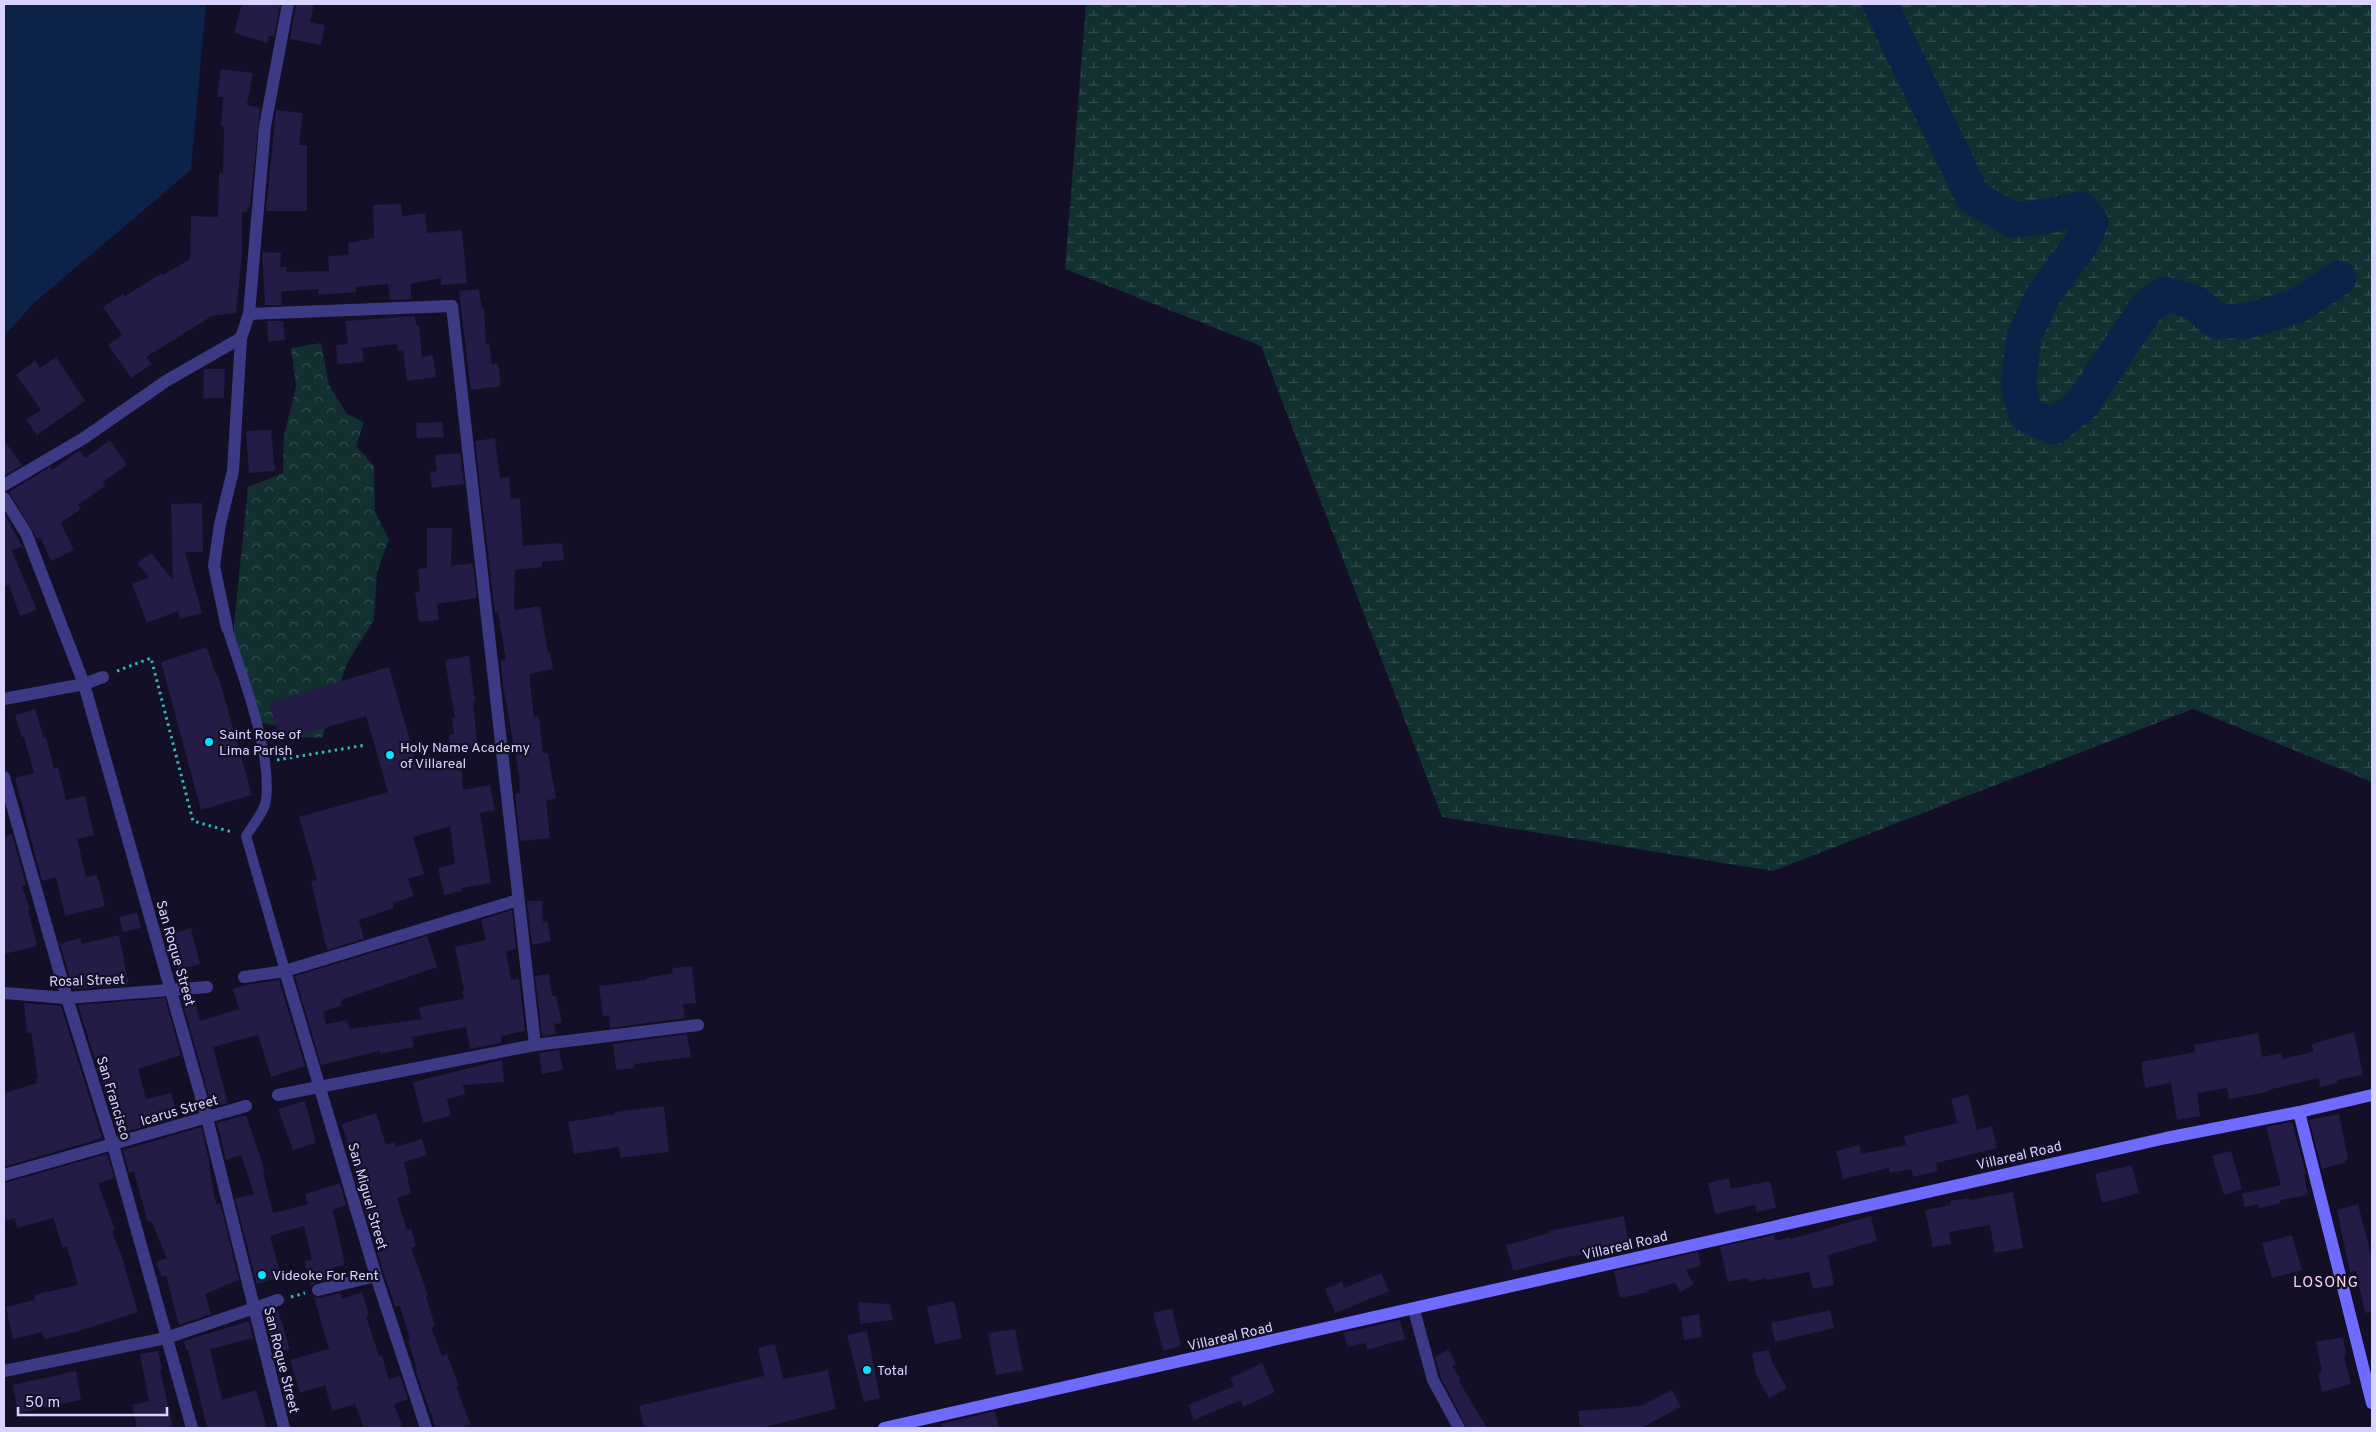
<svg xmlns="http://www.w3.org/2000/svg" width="2376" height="1432" font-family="Overpass,sans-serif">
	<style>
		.forest { fill: url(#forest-crowns) }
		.wetland { fill: url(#wetland-marsh) }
		.water { fill: #0c2248 }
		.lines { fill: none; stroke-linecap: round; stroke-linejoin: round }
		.river { stroke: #0c2248; stroke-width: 35 }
		.building { fill: #241b47 }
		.path { stroke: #2fb8b0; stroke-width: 3; stroke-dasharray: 2.5 4; stroke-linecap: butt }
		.service { stroke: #3d3a85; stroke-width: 10 }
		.minor { stroke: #3d3a85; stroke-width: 12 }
		.tertiary { stroke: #3d3a85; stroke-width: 12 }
		.secondary { stroke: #6f6bff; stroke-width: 12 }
		.poi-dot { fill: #00e5ff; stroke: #130f26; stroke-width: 2 }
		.labels { text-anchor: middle; stroke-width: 4.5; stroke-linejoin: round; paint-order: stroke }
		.poi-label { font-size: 14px; fill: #d9d4ff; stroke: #130f26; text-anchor: start }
		.street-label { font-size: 14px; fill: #d9d4ff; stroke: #130f26 }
		.neighbourhood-label { font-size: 15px; letter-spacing: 1px; fill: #ffd6f0; stroke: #130f26 }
	</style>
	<defs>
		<pattern id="forest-crowns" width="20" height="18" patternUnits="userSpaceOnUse" patternTransform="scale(1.25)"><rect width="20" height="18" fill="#12302f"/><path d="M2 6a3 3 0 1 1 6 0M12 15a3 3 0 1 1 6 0" fill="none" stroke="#344d4e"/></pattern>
		<pattern id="wetland-marsh" width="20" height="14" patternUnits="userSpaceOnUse" patternTransform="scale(1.25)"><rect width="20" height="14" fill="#12302f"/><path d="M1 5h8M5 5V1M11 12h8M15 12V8" fill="none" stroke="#344d4e"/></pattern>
	</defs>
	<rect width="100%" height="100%" fill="#130f26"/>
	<path class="forest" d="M321,343L329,385L347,414L364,422L356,446L374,466L375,512L389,539L377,572L374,620L347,663L322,738L302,737L280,726L261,723L232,645L248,487L283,473L284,436L296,387L291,348Z"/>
	<path class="wetland" d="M1086,4H2372V782L2193,709L1773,871L1442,817L1261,346L1065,269Z"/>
	<path class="water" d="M4,4H206L191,170L35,302L4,336Z"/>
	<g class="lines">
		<path class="river" d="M1880,4L1973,197L2013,220L2043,217L2080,209L2091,222L2079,247L2044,294L2024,336L2018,386L2026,414L2053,427L2083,403L2147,307L2165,294L2194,302L2216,321H2246L2297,306L2339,278"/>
	</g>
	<path class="building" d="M242,4H280L274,36H269L267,43L234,33Z
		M296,4H314L310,22L325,25L321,45L290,39Z
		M221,69L253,73L247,105L260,108L250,207H248L247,212H242V254L236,313L212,316L146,357L152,364L131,378L108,345L122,335L103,307L123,294L125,296L162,273L163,275L190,259L191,216L218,217L219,173H223L224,127H221L223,97H217Z
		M276,110L303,113L299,145H307V211H266Z
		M401,204L402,216L425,213L427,233L462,230L467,283L441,285V278L410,284L412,299L390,300L388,284L356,287V292L319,295L318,289L286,291L281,292L282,305H265L262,252L281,253L280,267H286V272L329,271L328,256L349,255L348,243L374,238L373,205Z
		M479,289L482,308H484L486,344L489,343L492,364L498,363L501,386L471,390L459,291Z
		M415,316L416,325H419L422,357L433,355L436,377L407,381L403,350L398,351L397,344L362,348L364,362L338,364L336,345L348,344L345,321Z
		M267,321H283L285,340L268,342Z
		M56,357L85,401L37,435L26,420L41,410L16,375L35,361L40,368Z
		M204,369H225L224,398H203Z
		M442,422L444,437L417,438L416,423Z
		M271,430L275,471L249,473L246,431Z
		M495,438L500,478L509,477L511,499L520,498L523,546L562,543L564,560L542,562V567L515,570L514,610L540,606L548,653H550L553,669L529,674L534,717L539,716L543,753H548L556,799L546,800L550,838L520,841L515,794L520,793L519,775L503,685L501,661L506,660L498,612L495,613L475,441Z
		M4,440L22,465L4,476Z
		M110,440L127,465L103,482L105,486L78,505L81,509L61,523L74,550L51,561L40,537L37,538L9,492L50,467L52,470L80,450L85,458Z
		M460,453L464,484L432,488L430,472L437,471L435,455Z
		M202,503L203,552H185L202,613L180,619L178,611L147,623L132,584L149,577L137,563L151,553L173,580L171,504Z
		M4,513L22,546L12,551L37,610L20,616L9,585L4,587Z
		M427,528H452L451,566L473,563L477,598L437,604L439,620L419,622L415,592H420L418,569L427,568Z
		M207,647L216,675H218L252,795L201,810L161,662Z
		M469,656L475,701H473L478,752L450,755L449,735L454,734L452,718H455L445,660Z
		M389,667L416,762L461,758L463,790L490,785L495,810L480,813L491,883L461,888L462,891L444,895L438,868L455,864L450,826L413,837L424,874L408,879L414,896L393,903L394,908L359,920L364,939L327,950L311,881L317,880L299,817L388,792L366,716L280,741L269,702Z
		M35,709L44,738L46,737L54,768L58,767L66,800L85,796L94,835L77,839L86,877L97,875L105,906L65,916L56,877L42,881L15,778L34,773L24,737H22L15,715Z
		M12,834L26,885L22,886L30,909L28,910L37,946L4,954V837Z
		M527,901H542L543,922L547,921L551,941L532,945Z
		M512,910L516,949L506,951L511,980L519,979L525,1031L501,1036V1043L470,1049L466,1027L412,1037L414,1047L380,1054V1051L321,1065L295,976L427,936L437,967L341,1000L342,1005L323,1012L326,1024L347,1020L350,1029L421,1019L419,1007L464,999L462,991L464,990L455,947L486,940L481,920Z
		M137,912L141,928L123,932L119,917Z
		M191,928L200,964L177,970L168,935Z
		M119,935L129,985L73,989L60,944L80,938L82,944Z
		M692,966L696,1003L683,1004L685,1018L610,1028L609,1015L603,1016L599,986L646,980V978L673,973L672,968Z
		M549,974L552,996H556L562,1023L554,1024L556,1034L542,1036L535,976Z
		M279,980L305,1066L271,1077L258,1035L213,1047L228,1103L212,1107L181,997L194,996L200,1021L239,1009L233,989L245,985Z
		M165,998L181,1055L138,1069L146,1099L171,1093L178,1117L118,1134L78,1005Z
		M24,1003L61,1006L102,1138L4,1167V1093L37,1083L36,1078H38L31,1033H27Z
		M2354,1032L2363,1075L2337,1080L2338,1083L2320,1087L2319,1078L2268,1090V1092L2229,1099L2227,1088L2197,1093L2200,1116L2177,1120L2171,1083L2145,1088L2141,1062L2195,1052L2194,1045L2258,1033L2262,1057L2281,1053L2282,1059L2313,1052L2312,1044Z
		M687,1034L691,1057L634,1064V1068L616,1070L613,1044Z
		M559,1050L563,1070L542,1074L539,1053Z
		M502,1060L504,1082L463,1085L465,1094L447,1099L451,1116L423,1123L413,1082Z
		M1968,1094L1977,1130L1992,1126L1997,1148L1936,1163L1938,1171L1913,1177L1911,1169L1890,1173L1889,1168L1843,1179L1836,1151L1859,1145L1861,1154L1906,1145L1904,1136L1957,1123L1951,1099Z
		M305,1101L316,1143L293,1150L278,1109Z
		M664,1106L669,1152L620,1158L619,1147L574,1154L568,1122L615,1114V1112Z
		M376,1113L386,1145L394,1142L396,1147L422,1139L427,1155L404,1162L411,1193L397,1198L407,1230L411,1228L416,1246L411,1248L428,1295L426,1296L435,1326L431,1327L442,1356L447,1354L459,1386L456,1387L471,1425L462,1428H436L415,1369H417L408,1340L410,1339L400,1306H395L382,1268L355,1178L357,1177L342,1124Z
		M2339,1114L2348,1159L2345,1160L2346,1162L2322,1169L2309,1120Z
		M246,1115L265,1171L263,1172L273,1213L308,1204L305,1194L340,1183L346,1205L333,1210L345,1265L332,1268L335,1277L316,1282L311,1286L305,1261L312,1260L304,1226L270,1236L281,1277L257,1284L235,1199L254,1194L241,1155L226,1160L217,1123Z
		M2292,1122L2306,1174H2304L2308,1195L2280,1200L2281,1203L2259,1208L2258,1204L2245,1207L2242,1194L2281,1185L2266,1127Z
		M201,1127L210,1165L209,1166L216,1204L220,1203L239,1280L205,1294L211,1314L179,1325L166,1276L162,1277L156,1262L167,1258L151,1221L148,1222L134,1172L129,1173L123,1150Z
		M2231,1151L2242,1189L2224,1195L2212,1156Z
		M107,1154L114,1178L98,1183L115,1230L112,1231L125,1265H124L138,1312L76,1332L44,1339L42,1332L13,1339L6,1307L35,1300L34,1295L78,1285L67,1246L63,1248L53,1218L17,1228L15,1218L4,1221V1183Z
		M2132,1165L2139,1193L2102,1203L2095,1174Z
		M1729,1178L1731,1189L1770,1181L1776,1208L1756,1212L1755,1205L1715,1214L1708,1183Z
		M2013,1192L2023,1248L1995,1253L1990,1225L1949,1232L1951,1244L1933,1247L1925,1210L1951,1205L1950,1201L1969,1198V1200Z
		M2358,1204L2372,1259V1312L2365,1313L2356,1271L2350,1272L2337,1210Z
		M1624,1216L1630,1251L1610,1255V1251L1567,1257L1513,1271L1506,1245L1549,1233V1231Z
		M1871,1216L1877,1241L1828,1255L1834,1285L1813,1289L1809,1272L1767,1280L1766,1278L1749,1282L1748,1278L1728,1282L1720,1247L1774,1235L1775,1241L1790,1237L1791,1239Z
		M2292,1235L2302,1270L2272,1278L2262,1243Z
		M1698,1252L1701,1266L1686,1270L1694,1284L1680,1292L1675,1283L1649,1290V1292L1620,1298L1614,1271Z
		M1381,1273L1389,1291L1335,1313L1325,1289L1342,1282L1344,1288Z
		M362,1292L369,1315L366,1316L379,1356H382L389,1380L400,1375L408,1399L394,1404L403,1428H364L355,1404L332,1411L325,1385L300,1393L290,1360L329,1349L314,1297L320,1298L340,1293L342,1299Z
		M954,1301L962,1338L935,1344L927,1307Z
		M858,1302L890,1304L893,1320L860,1324Z
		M1172,1308L1181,1346L1163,1351L1153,1313Z
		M278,1310L290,1349L274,1354L264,1314Z
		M1830,1310L1834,1328L1775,1342L1771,1323Z
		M1699,1314L1702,1337L1684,1340L1681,1317Z
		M1400,1320L1405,1339L1367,1350L1365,1343L1348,1347L1343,1333Z
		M249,1321L253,1338L210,1349L222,1400L256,1390L267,1428H207L188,1350H186L184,1341Z
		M1015,1329L1023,1370L996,1375L988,1333Z
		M867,1331L880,1398L864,1402L847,1335Z
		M2343,1337L2346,1355L2344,1356L2351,1384L2322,1392L2318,1373L2322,1372L2316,1342Z
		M775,1344L783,1379L828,1370L836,1409L761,1428H644L639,1406L764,1376L758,1348Z
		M1448,1349L1456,1364L1452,1366L1461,1380L1459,1381L1487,1428H1467L1441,1378L1435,1357Z
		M1769,1350L1772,1362L1787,1388L1769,1398L1756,1375L1752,1353Z
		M158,1351L162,1369H160L173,1428H137L132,1405L149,1401L140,1354Z
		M1262,1363L1275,1392L1243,1407L1241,1400L1194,1420L1188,1405L1234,1386L1230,1378Z
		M76,1371L81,1400L18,1413L13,1385Z
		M1672,1390L1681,1407L1641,1428H1580L1578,1411L1641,1406Z
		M995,1411L999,1428H941V1424Z"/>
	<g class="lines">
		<path class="path" d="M117,671L151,658L193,821L232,832
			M277,760L366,745
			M291,1297L305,1293"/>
		<path class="service" d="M227,628C242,676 272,750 266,800C265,811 252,826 246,836L285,971"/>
		<path class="minor" d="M249,314L452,306L535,1045
			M4,498L26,533L84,684L207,1118L284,1428
			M227,628L214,566L220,524L233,471L241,338
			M4,699L84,684L103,677
			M4,777L67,998L113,1145L192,1428
			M285,971L376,1276L426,1428
			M244,977L285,971L518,900
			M4,993L67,998L207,987
			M278,1095L535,1045L698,1025
			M4,1175L246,1106
			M318,1290L376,1276
			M1414,1310L1433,1380L1459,1428
			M4,1371L166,1338L278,1300"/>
		<path class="tertiary" d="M4,485L84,438L166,381L241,338L249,314L265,126L288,4"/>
		<path class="secondary" d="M2299,1112L2372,1403
			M884,1428L2166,1138L2299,1112L2372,1095"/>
	</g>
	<g class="poi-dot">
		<circle cx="209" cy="742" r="5"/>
		<circle cx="390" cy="755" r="5"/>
		<circle cx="262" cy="1275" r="5"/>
		<circle cx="867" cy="1370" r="5"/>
	</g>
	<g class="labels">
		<g class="poi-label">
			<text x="219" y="739">Saint Rose of<tspan x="219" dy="16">Lima Parish</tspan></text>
			<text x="400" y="752">Holy Name Academy<tspan x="400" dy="16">of Villareal</tspan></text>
			<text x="272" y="1280">Videoke For Rent</text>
			<text x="877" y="1375">Total</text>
		</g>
		<g class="street-label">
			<text transform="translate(176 953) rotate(74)" y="5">San Roque Street</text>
			<text transform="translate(87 980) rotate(-2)" y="5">Rosal Street</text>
			<text transform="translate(114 1098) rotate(73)" y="5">San Francisco</text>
			<text transform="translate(179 1110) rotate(-16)" y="5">Icarus Street</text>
			<text transform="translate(2019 1155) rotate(-13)" y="5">Villareal Road</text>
			<text transform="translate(368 1196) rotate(74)" y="5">San Miguel Street</text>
			<text transform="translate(1625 1245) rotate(-13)" y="5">Villareal Road</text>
			<text transform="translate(1230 1336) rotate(-13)" y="5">Villareal Road</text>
			<text transform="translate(282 1360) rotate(76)" y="5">San Roque Street</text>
		</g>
		<g class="neighbourhood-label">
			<text x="2326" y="1287">LOSONG</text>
		</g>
	</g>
	<rect width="2376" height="1432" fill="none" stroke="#d9d4ff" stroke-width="10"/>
	<path d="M18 1407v8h149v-8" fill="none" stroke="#d9d4ff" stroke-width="2.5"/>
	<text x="25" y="1407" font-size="15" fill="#d9d4ff" stroke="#130f26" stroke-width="4" paint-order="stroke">50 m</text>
</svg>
